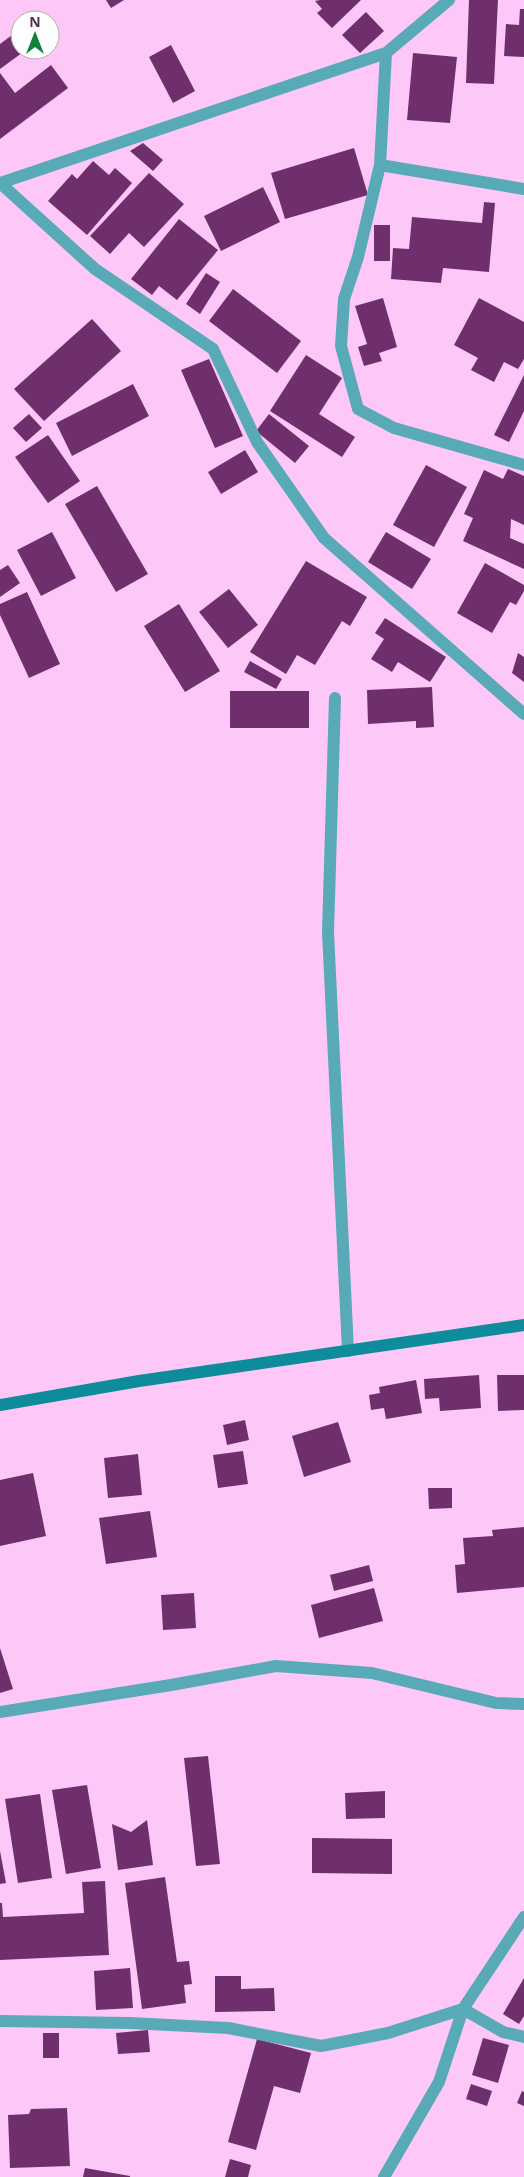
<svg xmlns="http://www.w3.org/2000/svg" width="524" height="2177" font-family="'Open Sans',sans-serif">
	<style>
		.building { fill: #6f2f6c }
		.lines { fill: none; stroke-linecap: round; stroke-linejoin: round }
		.service { stroke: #58aab7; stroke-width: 12 }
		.minor { stroke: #58aab7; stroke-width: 12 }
		.secondary { stroke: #0f8c9c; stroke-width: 12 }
	</style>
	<rect width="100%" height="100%" fill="#fdc8f8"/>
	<path class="building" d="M106,0H124L111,8Z
		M320,0H361L332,28L317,13L322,9L315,1Z
		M469,0H498L494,84L466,83Z
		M520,9H524V57L504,56L506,24L519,25Z
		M366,12L384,31L360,53L342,35Z
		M20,29V50H26L0,69V44Z
		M171,45L195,91L173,103L149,57Z
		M413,53L457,57L450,123L407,120Z
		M51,65L68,88L0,139V73L15,93Z
		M143,143L163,160L153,171L130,151Z
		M354,148L368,195L285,219L271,173Z
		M93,161L109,175L115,168L132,183L87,235L48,201L72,174L77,179Z
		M149,173L184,204L144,247L129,233L110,254L90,236Z
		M263,187L280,222L221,251L204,216Z
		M484,202L495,203L489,272L443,268L441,283L391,279L393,248L409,249L412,217L482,223Z
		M179,219L218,250L177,300L159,286L152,295L131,279Z
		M374,225H390V261H374Z
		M206,273L220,282L200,314L186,304Z
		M233,289L301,341L277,373L209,321Z
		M383,298L397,347L379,353L382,361L364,366L358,347L367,344L355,306Z
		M479,298L524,322V359L518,369L504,362L494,382L471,370L478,358L454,345Z
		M92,319L121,351L44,421L14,389Z
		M306,355L342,378L319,414L355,437L342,457L270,411Z
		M209,359L243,436L215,448L181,370Z
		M524,375V411L509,442L494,435Z
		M133,384L149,416L72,456L56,423Z
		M29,414L42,428L26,442L13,428Z
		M269,414L309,446L295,463L256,431Z
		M48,435L80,481L48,503L15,457Z
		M245,450L258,472L221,494L208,472Z
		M426,465L467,487L434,547L393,525Z
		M508,469L524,476V525L511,519L510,538L524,544V569L463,541L473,518L464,514L484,470L503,479Z
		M97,486L148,574L116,592L65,504Z
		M52,532L76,578L41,596L17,550Z
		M386,532L431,559L412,589L368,562Z
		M306,561L367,597L350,626L342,621L315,665L297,655L286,674L250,652Z
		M485,563L524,585V591L516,605L510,602L492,633L457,613Z
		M8,565L20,583L0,597V570Z
		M229,589L258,625L228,648L199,612Z
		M27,592L60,664L29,678L0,615V604Z
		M179,604L220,671L185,692L144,626Z
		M385,618L446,657L430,682L398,662L392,672L371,659L384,639L375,633Z
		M518,653L524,657V682L512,673Z
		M250,661L282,679L276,689L244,672Z
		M432,687L434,727L416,728V721L368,724L367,690Z
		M230,691H309V728H230Z
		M479,1375L481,1408L440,1411L439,1398L425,1399L424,1379Z
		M497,1375H524V1410L498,1411Z
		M416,1380L422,1413L386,1419L384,1408L371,1410L369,1395L380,1393L379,1387Z
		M245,1420L249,1440L227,1445L223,1425Z
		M338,1422L351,1462L304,1477L292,1436Z
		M243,1451L248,1484L218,1488L213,1455Z
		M138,1454L142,1495L108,1498L104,1458Z
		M33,1473L46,1536L0,1546V1480Z
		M428,1488H452V1508L429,1509Z
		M150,1511L157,1557L106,1564L99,1518Z
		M524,1527V1587L457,1593L455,1565L465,1564L463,1538L493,1536L492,1530Z
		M369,1565L373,1581L334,1591L330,1575Z
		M374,1588L383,1621L319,1638L311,1605Z
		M194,1593L196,1628L163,1630L161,1595Z
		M0,1648L13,1689L0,1693Z
		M208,1756L220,1864L196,1866L184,1758Z
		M87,1785L101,1868L66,1874L52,1790Z
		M385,1791V1818L346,1819L345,1793Z
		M40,1794L52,1878L18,1883L5,1799Z
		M147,1820L153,1865L118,1870L112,1824L131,1832Z
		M312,1838L392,1839V1874L312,1873Z
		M0,1851L6,1883L0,1884Z
		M165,1877L177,1962L189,1961L192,1984L184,1985L186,2003L142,2009L125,1883Z
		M105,1881L109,1955L0,1960V1903H2L3,1917L84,1913L82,1882Z
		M130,1968L133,2008L96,2010L94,1971Z
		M215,1976H241V1989L274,1988L275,2011L215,2012Z
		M524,1978V2016L519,2024L503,2014Z
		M148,2030L150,2052L118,2054L116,2033Z
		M43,2033H59V2058H43Z
		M483,2038L509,2045L498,2083L472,2075Z
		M257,2039L311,2053L300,2093L274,2086L256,2150L228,2142Z
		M471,2084L492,2091L487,2106L466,2099Z
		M522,2091L524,2092V2106L517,2103Z
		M67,2108L70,2166L10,2168L8,2115L29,2114L31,2109Z
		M230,2159L251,2165L248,2177H225Z
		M85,2168L130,2176V2177H83Z"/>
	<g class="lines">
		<path class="service" d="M335,698L328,932L348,1351"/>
		<path class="minor" d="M449,0L386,53L0,183L95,269L213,349L257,442L324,538L524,714
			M386,53L380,165L358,257L344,299L341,346L358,409L394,428L524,465
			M380,165L524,189
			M0,1712L171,1685L276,1666L372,1673L496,1703L524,1704
			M0,2021L130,2023L228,2028L321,2046L388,2033L463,2009L503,2032L524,2037
			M384,2177L439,2082L463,2009L524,1917"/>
		<path class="secondary" d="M0,1405L139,1381L524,1325"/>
	</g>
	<g transform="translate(35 35)"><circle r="24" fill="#fdfdfd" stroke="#b6acb5"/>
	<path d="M0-4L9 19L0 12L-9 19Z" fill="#0f823a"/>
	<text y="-8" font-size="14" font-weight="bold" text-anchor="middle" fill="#4c324a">N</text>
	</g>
</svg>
